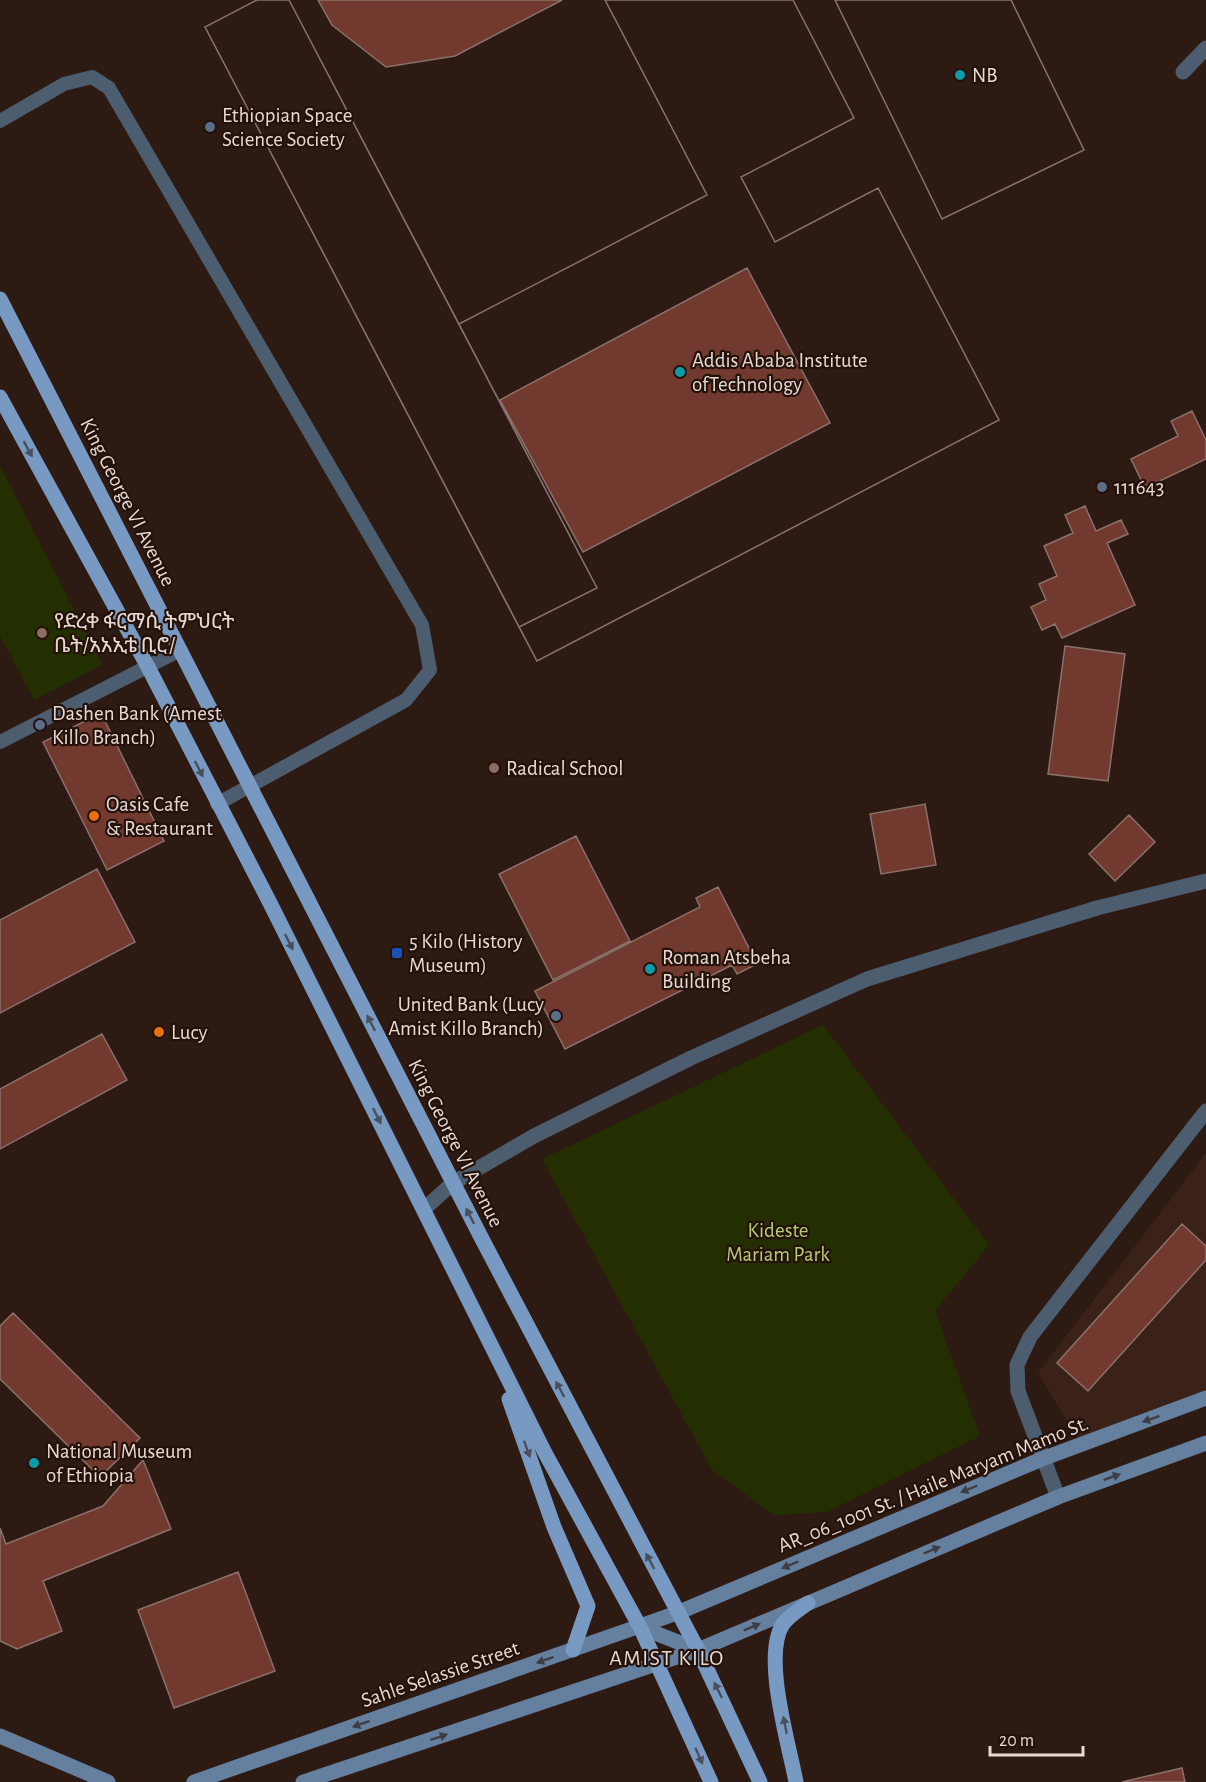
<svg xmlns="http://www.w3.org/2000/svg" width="1206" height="1782" font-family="'Alegreya Sans','Noto Sans Ethiopic',sans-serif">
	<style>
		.built { fill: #3b2218 }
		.green { fill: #242f00 }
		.building { fill: #72392f; stroke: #8a716c; stroke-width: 1.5; fill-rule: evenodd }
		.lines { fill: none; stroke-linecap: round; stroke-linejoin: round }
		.lane { stroke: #4c5d70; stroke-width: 14 }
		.street { stroke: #4c5d70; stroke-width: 15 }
		.secondary { stroke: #657f9e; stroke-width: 15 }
		.primary { stroke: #789ac2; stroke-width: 15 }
		.oneway { fill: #494f5d }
		.oneway2 { fill: #3d3d45 }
		.culture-dot { fill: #0f9aa8; stroke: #23110a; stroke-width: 2 }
		.service-dot { fill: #5c6f8a; stroke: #23110a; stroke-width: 2 }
		.education-dot { fill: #8d6e63; stroke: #23110a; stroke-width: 2 }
		.food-dot { fill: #e8710a; stroke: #23110a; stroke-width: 2 }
		.transit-dot { fill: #1a4fb4; stroke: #23110a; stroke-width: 2 }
		.labels { text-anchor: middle; stroke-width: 4.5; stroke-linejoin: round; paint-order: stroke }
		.poi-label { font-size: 21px; fill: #e7d9d4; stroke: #23110a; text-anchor: start }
		.street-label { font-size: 21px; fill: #e7d9d4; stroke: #23110a }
		.park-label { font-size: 21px; fill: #b4cc78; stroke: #23110a }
		.neighbourhood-label { font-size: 22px; letter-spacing: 1.5px; fill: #e7d9d4; stroke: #23110a }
	</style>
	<rect width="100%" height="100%" fill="#2d1a13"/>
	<path class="built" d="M1206,1153V1398L1080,1443L1038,1373Z"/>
	<path class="green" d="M0,466L103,665L34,700L0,636Z
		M823,1025L989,1245L935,1311L980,1436L827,1512L774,1515L712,1470L542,1159Z"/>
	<path class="building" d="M257,0H289L459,324L707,195L605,0H793L854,118L741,177L775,242L878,188L999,420L537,661L205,27Z
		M257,0H289L597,588L519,627L205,27Z
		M318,0H562L455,56L386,67L332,25Z
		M605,0H793L854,118L741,177L775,242L878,188L999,420L537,661L519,627L597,588L459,324L707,195ZM747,268L830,423L583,552L500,400Z
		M835,0H1011L1084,150L942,219Z
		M835,0H1011L1084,150L942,219Z
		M1192,411L1206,440V459L1145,488L1131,459L1178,436L1171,421Z
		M1085,506L1096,531L1121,520L1128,534L1107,543L1135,605L1062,638L1055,624L1042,630L1031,607L1046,600L1039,584L1057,576L1044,546L1073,533L1065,515Z
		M1065,646L1125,654L1108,781L1048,774Z
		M101,713L164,841L107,870L43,742Z
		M925,804L936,865L881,874L870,814Z
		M1129,815L1155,842L1115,881L1089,854Z
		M576,836L630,941L553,980L499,874Z
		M97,869L135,942L0,1013V920Z
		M718,887L757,964L737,974L732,965L565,1049L535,991L700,907L696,898Z
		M102,1034L127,1080L0,1149V1089Z
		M1182,1224L1206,1246V1260L1088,1391L1057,1363Z
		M13,1313L140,1438L100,1477L0,1379V1326Z
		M143,1460L171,1529L43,1581L62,1631L17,1649L0,1641V1528L6,1544L103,1506Z
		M238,1572L275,1671L174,1708L138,1610Z
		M1182,1768L1185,1782H1122Z"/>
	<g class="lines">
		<path class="lane" d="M0,121L64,84L92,77L109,88L422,625L430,670L406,700L217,804
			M0,742L180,650"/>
		<path class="street" d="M1183,72L1206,48
			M424,1209L453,1183L534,1136L691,1058L867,979L1097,908L1206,881
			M1058,1497L1018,1391L1017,1365L1030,1337L1206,1111"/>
		<path class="secondary" d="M640,1627L698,1650
			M0,1736L108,1782
			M194,1782L677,1613L1042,1459L1206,1398
			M303,1782L698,1650L1058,1497L1206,1443"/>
		<path class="primary" d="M0,299L482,1239L698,1650L760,1782
			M0,397L148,667L269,901L544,1451L640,1627L711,1782
			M509,1399L554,1527L588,1606L573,1650
			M796,1782C789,1744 762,1656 783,1624C789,1616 800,1609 808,1603"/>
	</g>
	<defs><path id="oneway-solid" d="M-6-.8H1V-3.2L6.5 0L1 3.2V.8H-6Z" transform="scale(1.5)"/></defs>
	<g class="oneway">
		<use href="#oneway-solid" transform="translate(28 449) rotate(61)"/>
		<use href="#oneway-solid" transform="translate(199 769) rotate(63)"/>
		<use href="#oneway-solid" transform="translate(289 942) rotate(63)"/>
		<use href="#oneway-solid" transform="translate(371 1023) rotate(-117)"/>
		<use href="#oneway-solid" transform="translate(377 1116) rotate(63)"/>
		<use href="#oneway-solid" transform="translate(470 1216) rotate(-117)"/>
		<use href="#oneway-solid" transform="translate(560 1389) rotate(-118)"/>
		<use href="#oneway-solid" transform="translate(527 1449) rotate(70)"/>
		<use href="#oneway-solid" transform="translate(650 1561) rotate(-118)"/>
		<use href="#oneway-solid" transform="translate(718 1690) rotate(-116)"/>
		<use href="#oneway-solid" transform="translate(785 1725) rotate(-101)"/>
		<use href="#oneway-solid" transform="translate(699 1756) rotate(66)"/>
	</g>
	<g class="oneway2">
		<use href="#oneway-solid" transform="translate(1151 1419) rotate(160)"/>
		<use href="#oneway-solid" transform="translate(1112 1477) rotate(-20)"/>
		<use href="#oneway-solid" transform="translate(969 1489) rotate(157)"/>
		<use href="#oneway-solid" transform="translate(932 1550) rotate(-23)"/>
		<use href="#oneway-solid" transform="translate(790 1565) rotate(157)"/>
		<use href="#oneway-solid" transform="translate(752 1627) rotate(-23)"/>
		<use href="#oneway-solid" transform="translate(545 1660) rotate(161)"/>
		<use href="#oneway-solid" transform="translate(361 1724) rotate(161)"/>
		<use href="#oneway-solid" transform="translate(439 1737) rotate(-18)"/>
	</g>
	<g class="culture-dot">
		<circle cx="960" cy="75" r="6"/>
		<circle cx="680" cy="372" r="6"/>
		<circle cx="650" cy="969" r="6"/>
		<circle cx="34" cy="1463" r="6"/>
	</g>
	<g class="service-dot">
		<circle cx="210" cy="127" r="6"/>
		<circle cx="1102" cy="487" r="6"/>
		<circle cx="40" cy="725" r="6"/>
		<circle cx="556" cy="1016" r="6"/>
	</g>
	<g class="education-dot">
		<circle cx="42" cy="633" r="6"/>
		<circle cx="494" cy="768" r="6"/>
	</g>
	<g class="food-dot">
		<circle cx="94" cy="816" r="6"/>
		<circle cx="159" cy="1032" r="6"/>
	</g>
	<rect class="transit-dot" x="391" y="947" width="12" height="12" rx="3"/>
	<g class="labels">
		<g class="poi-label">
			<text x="972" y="82">NB</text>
			<text x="222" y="122">Ethiopian Space<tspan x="222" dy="24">Science Society</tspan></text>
			<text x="692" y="367">Addis Ababa Institute<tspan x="692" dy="24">ofTechnology</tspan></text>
			<text x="1114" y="494">111643</text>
			<text x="54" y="628">የድረቀ ፋርማሲ ትምህርት<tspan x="54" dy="24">ቤት/አአኢቴ ቢሮ/</tspan></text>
			<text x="52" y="720">Dashen Bank (Amest<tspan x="52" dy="24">Killo Branch)</tspan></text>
			<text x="506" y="775">Radical School</text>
			<text x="106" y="811">Oasis Cafe<tspan x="106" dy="24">&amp; Restaurant</tspan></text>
			<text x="409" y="948">5 Kilo (History<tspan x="409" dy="24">Museum)</tspan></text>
			<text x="662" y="964">Roman Atsbeha<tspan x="662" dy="24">Building</tspan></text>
			<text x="544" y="1011" text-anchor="end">United Bank (Lucy<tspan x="544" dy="24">Amist Killo Branch)</tspan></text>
			<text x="171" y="1039">Lucy</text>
			<text x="46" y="1458">National Museum<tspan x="46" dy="24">of Ethiopia</tspan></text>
		</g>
		<g class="street-label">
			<text transform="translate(128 502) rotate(63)" y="7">King George VI Avenue</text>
			<text transform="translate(456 1143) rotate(63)" y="7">King George VI Avenue</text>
			<text transform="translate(933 1484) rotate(-22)" y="7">AR_06_1001 St. / Haile Maryam Mamo St.</text>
			<text transform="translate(440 1674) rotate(-19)" y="7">Sahle Selassie Street</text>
		</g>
		<g class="park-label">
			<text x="778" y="1237">Kideste<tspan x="778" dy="24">Mariam Park</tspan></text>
		</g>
		<g class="neighbourhood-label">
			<text x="667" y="1665">AMIST KILO</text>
		</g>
	</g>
	<path d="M990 1746v9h93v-9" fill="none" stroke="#e7d9d4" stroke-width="3"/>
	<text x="999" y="1746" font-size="18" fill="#e7d9d4" stroke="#23110a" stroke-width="4.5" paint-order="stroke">20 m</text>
</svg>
